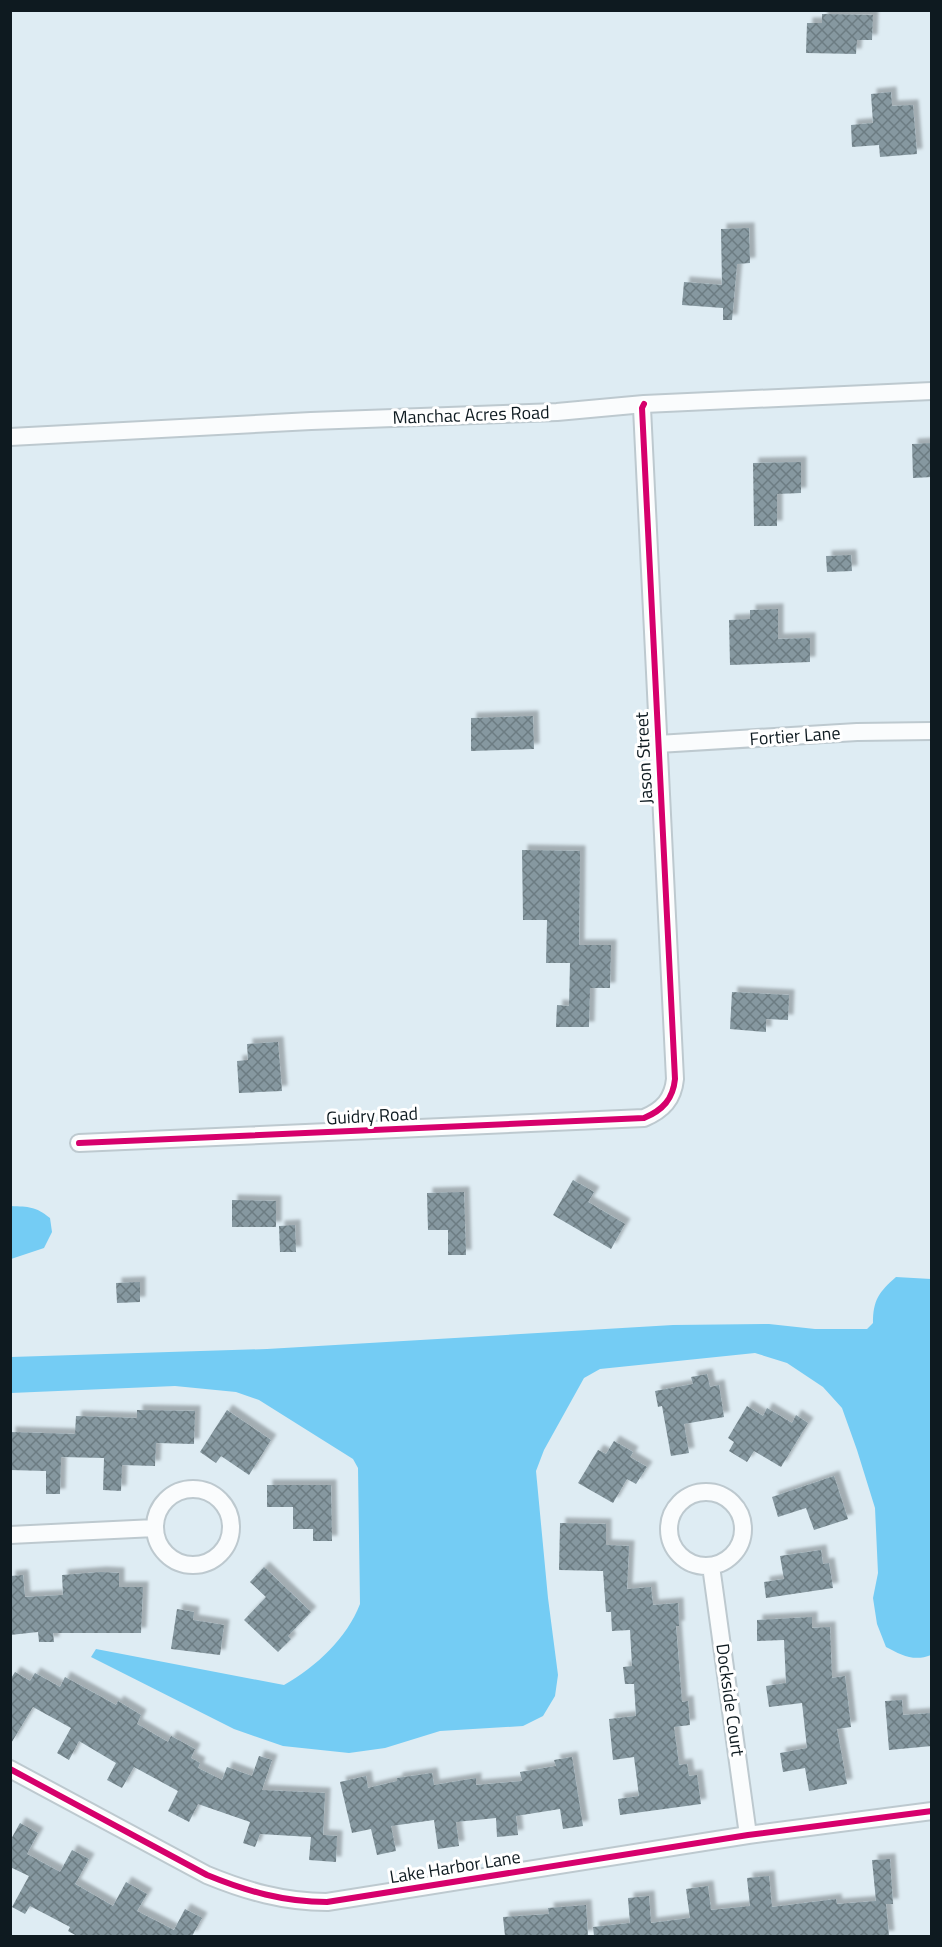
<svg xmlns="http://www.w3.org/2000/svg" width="942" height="1947" font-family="'Titillium Web',sans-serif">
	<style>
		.water { fill: #74ccf4 }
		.building { fill: url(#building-cross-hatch); filter: url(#shadow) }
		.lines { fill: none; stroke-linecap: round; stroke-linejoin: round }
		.minor-casing { stroke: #bdc9cf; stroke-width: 20 }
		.minor { stroke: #fafcfd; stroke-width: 16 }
		.cycleway-casing { stroke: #fff; stroke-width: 10 }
		.cycleway { stroke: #d6006c; stroke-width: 6 }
		.labels { text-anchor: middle; stroke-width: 6; stroke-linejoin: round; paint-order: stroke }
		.street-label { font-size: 18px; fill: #0e1a20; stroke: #fff }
	</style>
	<defs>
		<pattern id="building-cross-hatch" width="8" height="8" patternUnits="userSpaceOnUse" patternTransform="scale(1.5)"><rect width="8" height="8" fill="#8698a0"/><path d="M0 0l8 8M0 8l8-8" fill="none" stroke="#6c7b82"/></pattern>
		<filter id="shadow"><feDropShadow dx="5.5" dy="-5.5" stdDeviation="1.5" flood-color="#0004"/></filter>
	</defs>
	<rect width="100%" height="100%" fill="#deecf3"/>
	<path class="water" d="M11,1206C29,1207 35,1206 50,1218L52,1232L44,1248L11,1259Z
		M896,1277L931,1279V1655C914,1662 901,1655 886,1647L877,1624L873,1598L878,1573L875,1508L857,1450L842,1408L823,1387L787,1363L755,1353L600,1369L584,1378L544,1450L536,1471L548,1598L558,1675L555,1696L543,1716L523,1726L440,1731L385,1748L349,1753L283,1746L234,1729L91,1657L96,1649L284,1685C316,1667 347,1638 360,1604L358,1468L353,1459L259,1400L236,1392L175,1386L11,1393V1357L267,1349L673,1325L769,1324L815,1329H867L873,1323C873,1300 879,1292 896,1277Z"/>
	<path class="building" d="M822,14L873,15L872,40H857L856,54L806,53L807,23H822Z
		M891,92L892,106L913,105L917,154L880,157L879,145L852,147L851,125L873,123L871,94Z
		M749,228L750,263L737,264L732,320H723V308L682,305L684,282L722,285L721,229Z
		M932,443V477L913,478L912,444Z
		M801,462V493L777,494V526H754L753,463Z
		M851,555L852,571L827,572L826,556Z
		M778,609V639L810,638V662L730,665L729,620L750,619V610Z
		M533,716L534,749L471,751V718Z
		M522,850L580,851L579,945H611L610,988H590L589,1027H556L557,1005L569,1006L570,963H546L547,920H523Z
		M732,992L789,995L788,1020L766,1019V1032L730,1029Z
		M278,1042L282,1091L239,1093L237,1061L248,1060L247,1044Z
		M573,1180L594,1192L588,1202L625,1224L611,1249L553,1215Z
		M464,1192L466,1255H448V1230H428L427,1193Z
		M232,1200L276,1201V1227H232Z
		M295,1225L296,1252H280L279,1226Z
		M140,1282V1302L117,1303L116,1283Z
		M707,1374L710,1387L719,1385L724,1417L684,1424L689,1453L671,1456L662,1406L658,1407L655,1391L693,1384L691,1377Z
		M747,1406L763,1416L767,1408L792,1423L796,1415L808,1423L781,1467L754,1451L747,1462L729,1451L734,1442L728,1438Z
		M137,1410L195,1411L194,1444L156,1443L155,1466L122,1465L121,1491L103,1490L104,1458L61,1457L60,1494H46V1471L10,1470V1432L75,1434L76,1416L137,1418Z
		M227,1410L271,1440L249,1475L221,1456L216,1463L200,1452Z
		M614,1441L633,1452L630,1457L647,1467L636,1484L627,1479L613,1503L578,1483L598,1450L606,1454Z
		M834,1476L848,1519L814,1530L806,1508L778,1517L772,1497Z
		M267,1485H331L332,1541H313V1529H293V1507H267Z
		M560,1523L606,1524V1545L629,1546L627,1589L651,1587L653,1605L678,1603L679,1626H676L682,1702L688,1701L690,1725L674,1727L679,1765L687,1764L689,1776L697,1775L701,1804L620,1815L618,1799L639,1796L634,1757L613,1760L609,1719L636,1716L634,1684H625L623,1667L632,1666L630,1630L612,1631L611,1612H606L603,1571L559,1570Z
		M821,1550L823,1564L829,1563L833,1588L766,1598L764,1582L784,1579L780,1556Z
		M264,1567L311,1612L288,1636L291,1639L278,1652L244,1620L266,1597L250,1582Z
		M101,1572L119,1573V1587H143L141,1633H53L54,1642H39L38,1632L10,1635V1576L23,1575L25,1597L63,1595L62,1575Z
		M177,1609L194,1612L193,1620L224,1625L220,1655L171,1649Z
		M812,1617V1628L830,1627L832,1678L845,1676L851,1727L837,1729L847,1784L809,1791L805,1768L783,1772L780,1753L807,1748L802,1703L769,1707L766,1686L786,1683L784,1640L757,1641V1620Z
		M15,1672L30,1681L35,1673L60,1687L65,1677L116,1705L118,1701L141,1715L137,1724L168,1742L171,1736L195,1749L191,1758L200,1763L198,1768L222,1780L227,1767L252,1776L259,1756L272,1760L262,1790L325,1793L323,1835L337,1836L336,1862L309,1860L311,1837L260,1834L255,1847L243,1843L250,1822L198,1804L189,1822L168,1811L178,1791L134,1767L122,1788L107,1780L116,1763L79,1741L69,1760L57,1753L71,1728L33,1707L10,1745V1680Z
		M902,1700L903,1715L932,1713V1746L889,1750L885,1701Z
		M572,1757L583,1826L563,1829L560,1809L516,1816L518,1835L497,1837L496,1818L456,1822L459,1846L438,1849L434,1820L391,1826L396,1851L377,1855L371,1829L352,1833L340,1782L366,1776L368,1788L397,1781V1778L432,1773L434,1785L476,1778V1785L522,1781L520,1772L556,1766L554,1760Z
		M20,1823L38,1833L27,1854L60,1872L72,1850L89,1859L75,1884L113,1906L126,1882L147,1894L137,1911L174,1930L185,1909L202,1918L192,1936H77L68,1931L70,1927L30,1906L25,1914L12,1907L29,1876L10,1867V1841Z
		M890,1859L893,1904H886L889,1936H594L593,1927L630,1923L628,1898L649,1896L651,1923L690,1918L686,1889L708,1886L711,1910L750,1906L747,1878L769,1876L772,1907L836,1899L837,1904L876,1901L872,1860Z
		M586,1905L588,1936H505L503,1917L549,1914L548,1908Z"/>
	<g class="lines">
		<defs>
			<path id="minor" d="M10,437L311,421L557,412L644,404L932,391
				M658,744L857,732L932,731
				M79,1143L644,1118C663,1110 673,1099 675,1079L642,408L644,404
				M155 1527a38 38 0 1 1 76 0a38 38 0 1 1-76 0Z
				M669 1529a37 37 0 1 1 74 0a37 37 0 1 1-74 0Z
				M10,1535L155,1528
				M711,1566L748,1835
				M10,1769L207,1875C246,1891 284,1902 327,1902L748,1835L932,1811"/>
		</defs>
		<use href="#minor" class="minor-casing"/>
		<use href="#minor" class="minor"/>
		<defs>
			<path id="cycleway" d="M79,1143L644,1118C663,1110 673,1099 675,1079L642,408L644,404
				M10,1769L207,1875C246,1891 284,1902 327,1902L748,1835L932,1811"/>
		</defs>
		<use href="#cycleway" class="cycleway-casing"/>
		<use href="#cycleway" class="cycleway"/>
	</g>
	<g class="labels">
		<g class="street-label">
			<text transform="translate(471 415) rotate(-2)" y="6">Manchac Acres Road</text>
			<text transform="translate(795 736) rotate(-4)" y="6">Fortier Lane</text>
			<text transform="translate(644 758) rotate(-93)" y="6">Jason Street</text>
			<text transform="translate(372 1116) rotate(-3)" y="6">Guidry Road</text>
			<text transform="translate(730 1700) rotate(82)" y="6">Dockside Court</text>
			<text transform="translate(455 1867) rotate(-9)" y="6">Lake Harbor Lane</text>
		</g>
	</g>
	<rect width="942" height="1947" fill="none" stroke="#0e1a20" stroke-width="24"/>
</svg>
